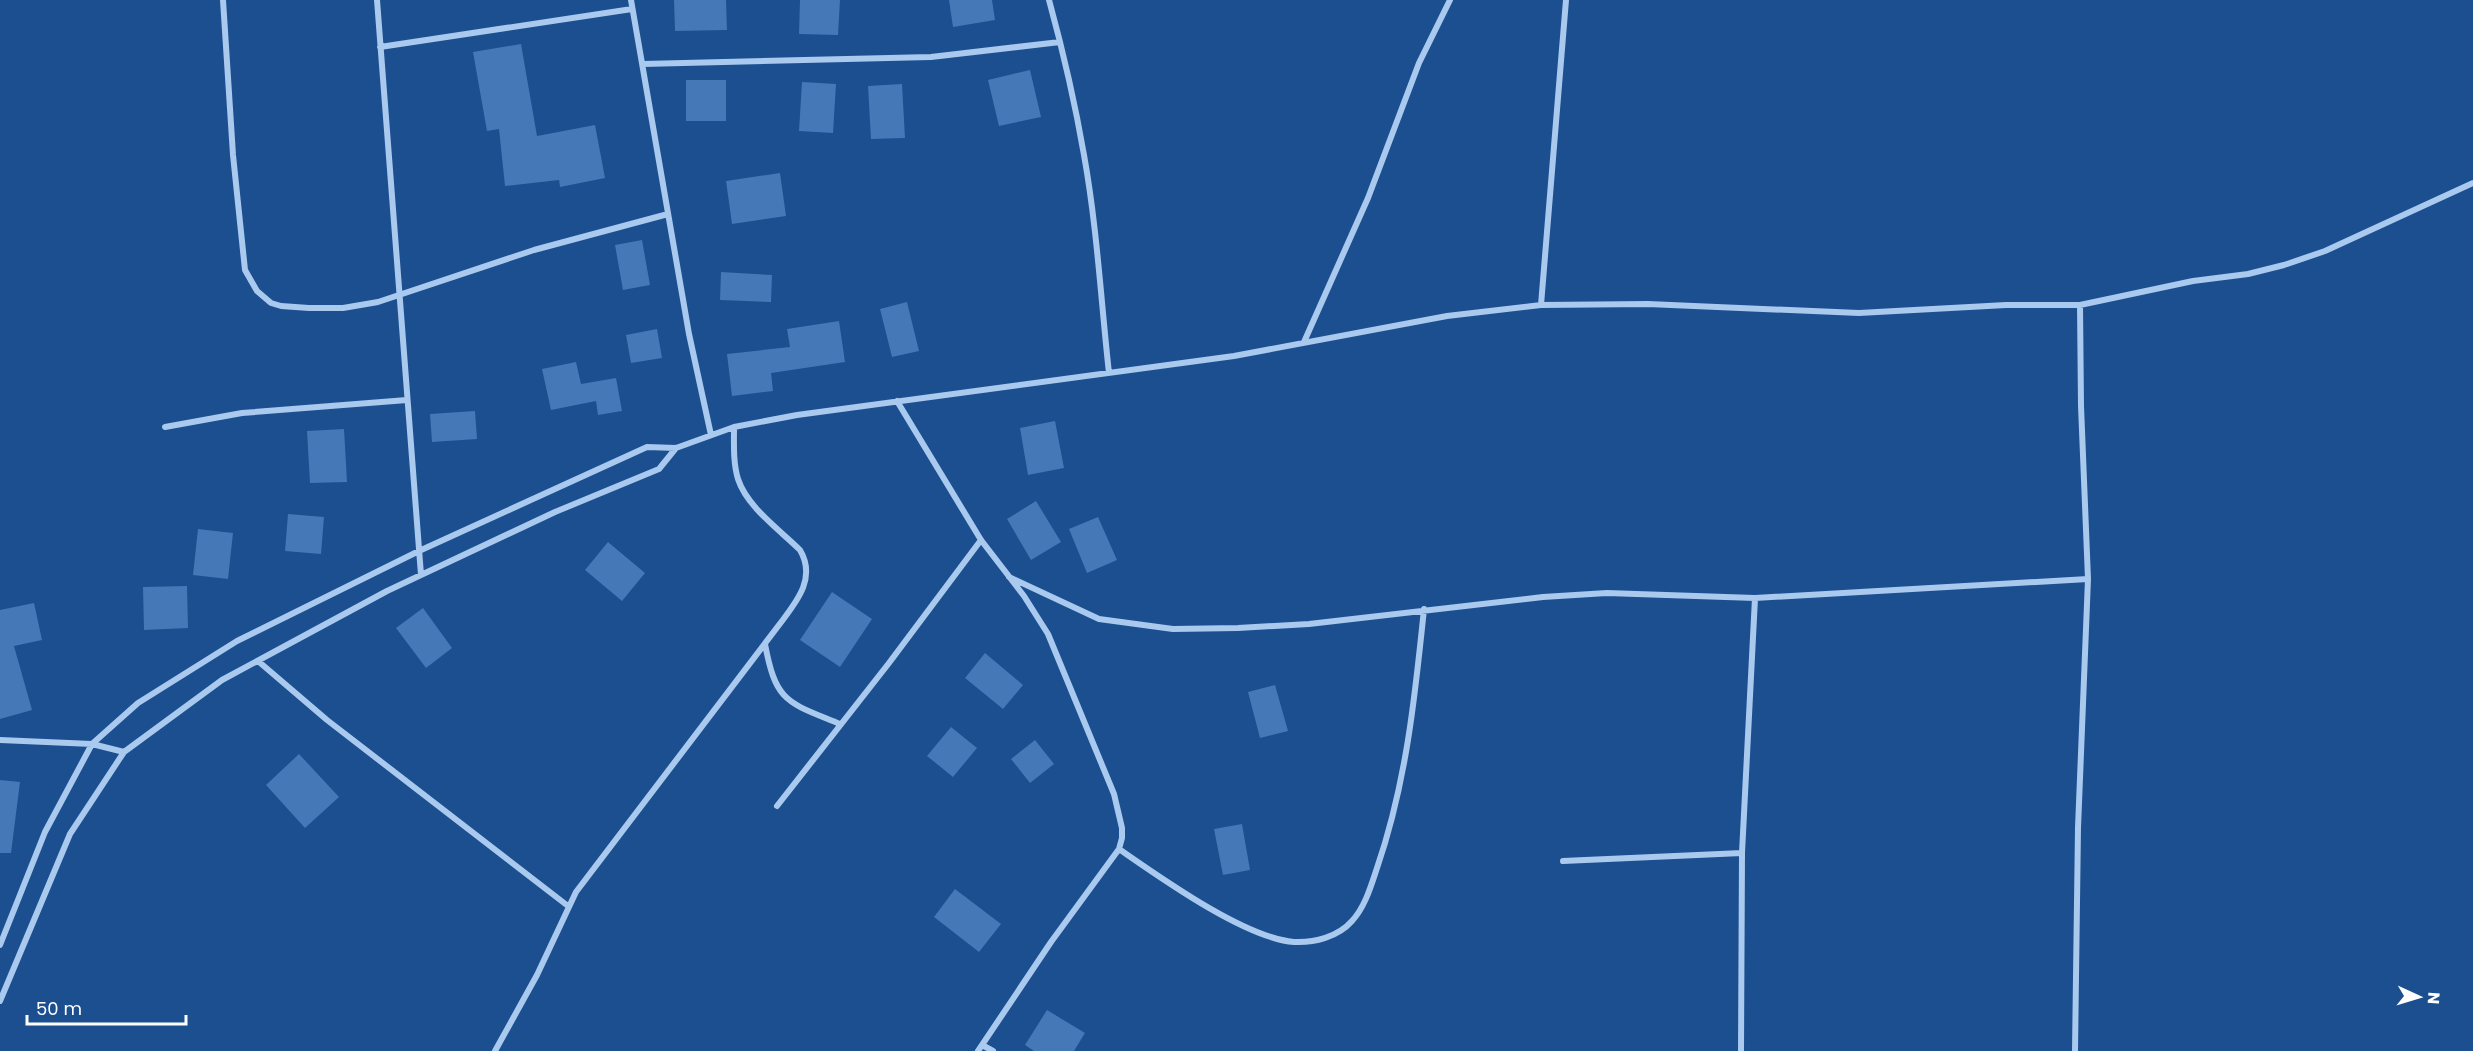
<svg xmlns="http://www.w3.org/2000/svg" width="2473" height="1051" font-family="Poppins,sans-serif">
	<style>
		.building { fill: #4478b7 }
		.lines { fill: none; stroke-linecap: round; stroke-linejoin: round }
		.street { stroke: #a9c9ee; stroke-width: 6 }
	</style>
	<rect width="100%" height="100%" fill="#1b4f8f"/>
	<path class="building" d="M674,0H726L727,30L675,31Z
		M800,0H840L838,35L799,34Z
		M949,0H992L995,20L953,27Z
		M521,44L537,136L595,125L605,178L560,187L559,180L505,186L499,129L487,131L473,52Z
		M1030,70L1041,117L999,126L988,80Z
		M686,80H726V121H686Z
		M802,82L836,84L833,133L799,131Z
		M902,84L905,138L871,139L868,86Z
		M780,173L786,216L732,224L726,181Z
		M642,240L650,285L623,290L615,245Z
		M721,272L772,275L771,302L720,300Z
		M907,302L919,351L892,357L880,309Z
		M839,321L845,362L771,373L773,391L732,396L727,354L790,347L787,329Z
		M657,329L662,358L631,363L626,335Z
		M576,362L581,384L616,378L622,411L598,415L596,401L551,410L542,369Z
		M475,411L477,439L432,442L430,414Z
		M1055,421L1064,468L1028,475L1020,428Z
		M344,429L347,482L310,483L307,431Z
		M1036,501L1061,542L1031,560L1007,519Z
		M288,514L324,517L321,554L285,551Z
		M1098,517L1117,560L1087,573L1069,529Z
		M198,529L233,533L228,579L193,575Z
		M608,542L645,573L622,601L585,570Z
		M187,586L188,628L144,630L143,587Z
		M832,592L872,619L840,667L800,640Z
		M34,603L42,640L14,646L32,710L0,719V610Z
		M423,608L452,648L426,668L396,628Z
		M985,653L1023,685L1003,709L965,678Z
		M1275,685L1288,731L1260,738L1248,692Z
		M951,727L977,748L953,777L927,756Z
		M1035,740L1054,764L1030,783L1011,759Z
		M299,754L339,797L305,828L266,785Z
		M0,780L20,782L11,853H0Z
		M1242,824L1250,870L1223,875L1214,829Z
		M955,889L1001,924L979,952L934,917Z
		M1047,1010L1085,1033L1074,1051H1034L1025,1045Z"/>
	<g class="lines">
		<path class="street" d="M223,0L233,155L245,270L257,291L271,303L281,306L309,308H343L378,302L534,250L668,214
			M377,0L421,575
			M631,0L689,334L711,435
			M1049,0C1063,51 1075,103 1084,155C1097,227 1101,301 1109,373
			M380,47L632,9
			M643,64L931,57L1060,42
			M1541,305L1566,0
			M1304,342L1368,198L1419,63L1450,0
			M897,401L981,540L1024,596L1048,634L1114,794L1122,828V838L1119,849L1051,942L978,1051
			M165,427L242,413L407,400
			M1009,577L1099,619L1173,629L1238,628L1309,624L1543,597L1607,593L1755,598L2088,579
			M765,644C776,703 787,702 840,724
			M258,661L327,720L568,906
			M0,740L92,744L124,752
			M777,806L889,663L981,540
			M1119,849C1161,878 1245,938 1294,942C1314,943 1338,937 1352,921C1365,907 1371,886 1377,868C1406,784 1415,697 1424,609
			M1563,861L1742,853
			M0,945L45,832L92,744L138,703L237,641L419,551L647,447L676,448L734,427L797,415L1234,356L1447,316L1541,305L1648,304L1859,313L2006,305H2080L2193,281L2248,274L2284,265L2325,251L2473,183
			M0,1001L70,834L124,752L222,680L387,591L555,512L659,469L676,448
			M982,1045L993,1051
			M495,1051L537,975L576,892L782,621C798,600 816,577 800,550C780,530 747,507 738,479C733,463 734,444 734,427
			M1741,1051L1742,853L1755,598
			M2075,1051L2078,828L2088,579L2081,406L2080,305"/>
	</g>
	<g transform="translate(2419 997) rotate(94)" stroke="#1b4f8f" stroke-width="4.5" paint-order="stroke">
	<path d="M0-4.5L10 22L0 15L-10 22Z" fill="#ffffff"/>
	<text y="-9" font-size="16" font-weight="bold" text-anchor="middle" fill="#ffffff">N</text>
	</g>
	<path d="M27 1015v9h159v-9" fill="none" stroke="#ffffff" stroke-width="3"/>
	<text x="36" y="1015" font-size="18" fill="#ffffff" stroke="#1b4f8f" stroke-width="4.5" paint-order="stroke">50 m</text>
</svg>
